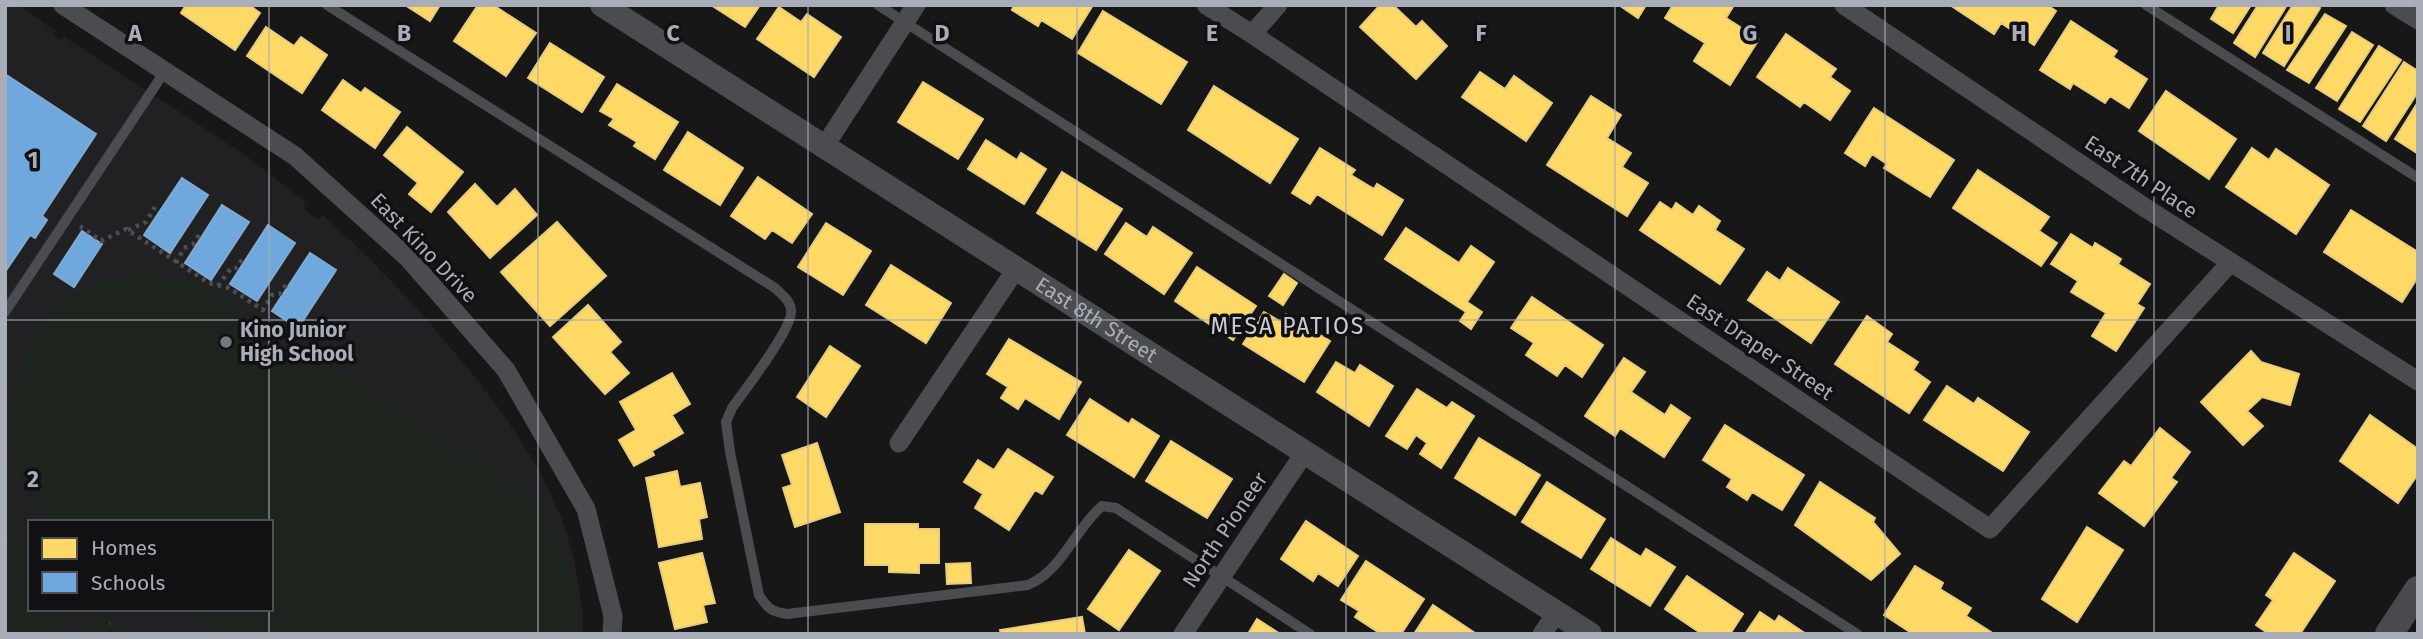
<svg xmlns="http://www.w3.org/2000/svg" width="2423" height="639" font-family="'Fira Sans',sans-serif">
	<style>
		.built { fill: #212123; fill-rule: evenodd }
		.grass { fill: url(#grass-tufts) }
		.pitch { fill: #1d241e }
		.homes { fill: #ffd966; stroke: #e5cc7f; stroke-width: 2 }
		.schools { fill: #6fa8dc; stroke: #80aad1; stroke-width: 2 }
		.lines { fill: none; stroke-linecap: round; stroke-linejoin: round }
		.path { stroke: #4d4e52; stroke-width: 4.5; stroke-dasharray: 3.5 5; stroke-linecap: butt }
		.service { stroke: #4b4c50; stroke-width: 10 }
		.minor { stroke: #4b4c50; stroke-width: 19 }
		.tertiary { stroke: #4b4c50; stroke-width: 24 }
		.secondary { stroke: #4a4a4e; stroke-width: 28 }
		.grid { fill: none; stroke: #a8adb8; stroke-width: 2; stroke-opacity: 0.55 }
		.poi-dot { fill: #757880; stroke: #111113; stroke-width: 2.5 }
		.labels { text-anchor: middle; stroke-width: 7; stroke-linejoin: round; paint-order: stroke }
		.street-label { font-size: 21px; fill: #a8adb8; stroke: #111113 }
		.poi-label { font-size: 21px; font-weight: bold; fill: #a8adb8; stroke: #111113; text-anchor: start }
		.neighbourhood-label { font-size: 23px; letter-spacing: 2px; fill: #c9ccd4; stroke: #111113 }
		.grid-label { font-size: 23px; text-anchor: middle; font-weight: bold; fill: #a8adb8; stroke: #111113; stroke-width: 7; stroke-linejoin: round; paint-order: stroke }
	</style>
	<defs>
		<pattern id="grass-tufts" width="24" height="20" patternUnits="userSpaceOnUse" patternTransform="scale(1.75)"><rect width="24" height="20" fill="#1d241e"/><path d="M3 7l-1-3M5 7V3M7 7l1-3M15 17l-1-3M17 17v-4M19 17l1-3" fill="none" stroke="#3b413d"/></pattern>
	</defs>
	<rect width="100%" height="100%" fill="#171717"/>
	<path class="built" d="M5,5H19L56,31L53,35L61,40L64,36L242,153L306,202L303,207L318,220L323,215L368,257L416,307L476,378L508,421L538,468L562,519L574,559L583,613L582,634H5ZM30,522H271V609H30Z"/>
	<path class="grass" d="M94,612L127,634H80Z"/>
	<path class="pitch" d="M151,274L194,282L214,291L517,487C558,525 584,577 570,634H222L185,609H271V522H55L50,518C35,501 22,485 15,464C0,396 22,317 88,287C108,278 129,275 151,274Z
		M5,511L22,522L5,547Z
		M30,525V585L5,569V562Z
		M5,573L30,590V609H59L68,615L56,634H5Z"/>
	<path class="homes" d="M186,5H249L260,13L235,50L181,13Z
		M405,5H440L430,21Z
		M478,5H493L536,33L506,76L454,41Z
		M711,5H760L745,27Z
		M1014,5H1093L1072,39L1041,20L1038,26L1012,10Z
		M1380,5H1393L1416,27L1422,21L1447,46L1416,79L1360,27Z
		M1619,5H1646L1638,18Z
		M1673,5H1734L1726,18L1759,39L1730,85L1694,61L1705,43L1665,18Z
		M1950,5H2047L2056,11L2034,45L2001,23L1994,34Z
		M2219,5H2251L2233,33L2211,19Z
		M2258,5H2287L2255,57L2234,43Z
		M2293,5H2315L2320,8L2284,66L2263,53Z
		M779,7L801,22L807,14L841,37L814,77L757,39Z
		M1103,11L1187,62L1161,104L1078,53Z
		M2325,14L2346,26L2309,83L2287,70Z
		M2071,21L2117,51L2113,57L2147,79L2129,108L2110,96L2105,103L2073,83L2070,89L2040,70Z
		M266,27L294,46L301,37L327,55L302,93L247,56Z
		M2352,32L2373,45L2337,101L2316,88Z
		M1786,34L1836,69L1830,77L1850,91L1830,120L1804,102L1800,107L1757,77Z
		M550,43L604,77L582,112L528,78Z
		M2379,46L2401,60L2360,122L2339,109Z
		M2404,62L2418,71V92L2386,141L2363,126Z
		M1480,72L1505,89L1514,76L1552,103L1526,141L1462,97Z
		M343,80L361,93L365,88L400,112L375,148L322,110Z
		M923,82L983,119L958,159L898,122Z
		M617,84L678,122L655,159L634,146L637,142L609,125L614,119L600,111Z
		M1214,86L1298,139L1270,183L1188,130Z
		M2166,91L2236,139L2209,179L2139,131Z
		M1591,96L1621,115L1607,138L1631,153L1622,167L1648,183L1627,216L1547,165Z
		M2418,102V151L2417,153L2395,139Z
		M1874,108L1954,160L1930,197L1884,168L1887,164L1872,154L1865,166L1845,153Z
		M407,127L463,172L431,212L409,194L418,183L384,155Z
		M688,132L743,168L720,205L664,170Z
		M986,140L1017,160L1021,153L1046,169L1024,204L968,169Z
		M1320,148L1355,170L1351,175L1374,189L1377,184L1403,200L1382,235L1317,194L1310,204L1292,193Z
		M2252,148L2269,160L2276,149L2329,185L2296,234L2226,187Z
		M1978,170L2049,217L2039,231L2057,243L2041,266L1953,208Z
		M1062,172L1122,209L1096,250L1037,213Z
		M758,177L812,214L792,243L772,230L765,239L731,216Z
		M475,184L497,207L515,189L537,215L490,258L448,212Z
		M1660,202L1672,210L1676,203L1693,215L1699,206L1720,221L1715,230L1744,249L1720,284L1640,230Z
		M2351,210L2418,252V277L2402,302L2324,252Z
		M557,222L606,276L550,326L501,272Z
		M826,223L871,251L843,295L798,267Z
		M1126,223L1147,237L1153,227L1192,253L1164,294L1105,254Z
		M1406,228L1459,263L1471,246L1494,262L1467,302L1482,312L1471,329L1460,321L1466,312L1385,259Z
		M2071,234L2093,248L2095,243L2121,259L2118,264L2150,284L2137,304L2144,308L2116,351L2092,336L2106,313L2071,292L2078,281L2051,264Z
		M891,265L951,303L926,343L866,305Z
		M1197,267L1256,306L1233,340L1175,301Z
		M1788,268L1839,302L1811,343L1748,300L1767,272L1780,281Z
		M1284,274L1297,283L1283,305L1269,296Z
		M1532,297L1603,345L1582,377L1565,365L1557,376L1526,355L1534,343L1511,328Z
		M588,305L621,342L610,352L629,373L605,394L553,337Z
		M1264,312L1281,322L1286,314L1330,341L1304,382L1243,344Z
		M1867,316L1892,334L1887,342L1918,362L1913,370L1930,382L1909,413L1835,364Z
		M1009,339L1081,382L1059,419L1025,398L1018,409L1001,398L1008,387L987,374Z
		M830,346L860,366L826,417L797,397Z
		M2251,351L2261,362L2299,374L2290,405L2262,397L2247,411L2263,426L2243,445L2201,402Z
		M1624,358L1645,372L1631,392L1665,415L1671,405L1690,418L1664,457L1620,428L1615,436L1585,416Z
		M1336,362L1355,373L1360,365L1393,386L1369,426L1317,392Z
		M672,373L690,404L672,415L683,433L652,451L654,455L634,466L619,440L636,430L620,402Z
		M1947,386L1974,404L1978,398L2029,432L2003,471L1924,420Z
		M1417,389L1447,408L1452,402L1474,416L1441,468L1420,454L1427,443L1416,435L1407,449L1386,436Z
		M1090,399L1129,424L1132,419L1159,436L1134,477L1067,435Z
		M2370,415L2418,449V474L2398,503L2340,461Z
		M1725,425L1804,475L1782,510L1752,492L1747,500L1727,487L1732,479L1703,460Z
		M2160,428L2190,452L2171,478L2177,482L2144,526L2099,493L2124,461L2131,466Z
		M1479,438L1540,475L1515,515L1455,478Z
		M1171,441L1232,479L1207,518L1146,481Z
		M817,443L840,512L795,527L783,488L792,485L782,455Z
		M1008,449L1053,477L1042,494L1035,490L1009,530L975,508L983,494L964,482L978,460L994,470Z
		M677,471L680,487L700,483L707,517L699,519L702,539L659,547L646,478Z
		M1547,482L1605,519L1581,558L1522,522Z
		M1820,482L1875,518L1873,522L1900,554L1871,580L1795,525Z
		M1306,521L1358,556L1338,586L1318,573L1313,581L1281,559Z
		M865,524H918V529H939V563H919V573L889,572V565H865Z
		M2087,527L2123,550L2077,622L2042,599Z
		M1611,538L1641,557L1646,549L1675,567L1650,606L1591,569Z
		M1129,550L1160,571L1119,630L1088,609Z
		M702,553L715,603L703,605L707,622L675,629L659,563Z
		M2294,553L2335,581L2300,634H2269L2256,625L2273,600L2266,595Z
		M1366,561L1424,599L1401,634H1381L1355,617L1359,611L1341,600Z
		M970,563L971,583L947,584L946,564Z
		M1915,566L1943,583L1940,589L1971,608L1966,616L1994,634H1913L1884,615Z
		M1687,576L1743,614L1730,634H1702L1665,609Z
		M1433,605L1475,633L1414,634Z
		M1760,612L1775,622L1779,616L1806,634H1745Z
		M1082,617L1085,634H1001L1000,630Z
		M1257,619L1280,634H1248Z"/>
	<path class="schools" d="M5,74L96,134L42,216L47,220L35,238L30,235L5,272Z
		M182,178L208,195L170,253L144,235Z
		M222,205L249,222L211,280L185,263Z
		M268,225L295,243L257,301L230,284Z
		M82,231L102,244L74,287L54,274Z
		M310,253L336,270L298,328L272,311Z"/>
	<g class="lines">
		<path class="path" d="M80,226L101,241L126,229L209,283L229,288L263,310L272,295L280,294L288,282
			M128,230L146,222L155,207
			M176,263L184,248L193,244L200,234
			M218,286L231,268H237L243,258"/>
		<path class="service" d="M327,5L775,288C782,295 790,300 791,310C794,327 744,391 732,408L726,422L730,452L759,595C767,608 772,612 787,614L1028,585C1062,571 1075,529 1102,506L1116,508L1310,634
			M878,5L1857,634
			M2146,5L2418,178
			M5,312L165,71"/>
		<path class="minor" d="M63,5L295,156L408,258L506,370L586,509L613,616L612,634
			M1206,5L1252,34L1990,529L2230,263
			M1844,5L2147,209L2418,381
			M2394,5L2418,20
			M1252,34L1278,5
			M824,147L916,5
			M899,443L1016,269
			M1183,634L1305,452
			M1542,634L1557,612"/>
		<path class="tertiary" id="s1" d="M602,5L1590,634"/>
		<path class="secondary" d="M2389,634L2418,590"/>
	</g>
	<path class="grid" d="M269,5V522M538,5V634M808,5V634M1077,5V634M1346,5V634M1615,5V634M1885,5V634M2154,5V634M5,320H2418M269,609V634"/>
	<circle class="poi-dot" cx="226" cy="342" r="7"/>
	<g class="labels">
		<g class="street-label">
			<text transform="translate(2141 177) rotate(34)" y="7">East 7th Place</text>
			<text transform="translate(424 248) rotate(46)" y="7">East Kino Drive</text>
			<text dy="7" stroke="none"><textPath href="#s1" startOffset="586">East 8th Street</textPath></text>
			<text transform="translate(1760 347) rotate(34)" y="7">East Draper Street</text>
			<text transform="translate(1225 530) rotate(-56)" y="7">North Pioneer</text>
		</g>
		<g class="poi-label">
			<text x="240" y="337">Kino Junior<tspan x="240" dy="24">High School</tspan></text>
		</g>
		<g class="neighbourhood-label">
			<text x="1288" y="334">MESA PATIOS</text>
		</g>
	</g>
	<g class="grid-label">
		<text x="135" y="41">A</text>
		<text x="404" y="41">B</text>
		<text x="673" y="41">C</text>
		<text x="942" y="41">D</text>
		<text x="1212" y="41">E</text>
		<text x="1481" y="41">F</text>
		<text x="1750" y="41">G</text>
		<text x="2019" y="41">H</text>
		<text x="2288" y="41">I</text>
		<text x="33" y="168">1</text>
		<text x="33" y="487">2</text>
	</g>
	<rect width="2423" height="639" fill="none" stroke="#a8adb8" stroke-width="14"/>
	<rect x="28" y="520" width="245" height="91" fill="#111113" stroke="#4d4f55" stroke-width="2"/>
	<rect x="42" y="538" width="35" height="21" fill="#ffd966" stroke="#4d4f55" stroke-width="2"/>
	<text x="91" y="555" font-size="21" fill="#a8adb8">Homes</text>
	<rect x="42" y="572" width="35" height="21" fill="#6fa8dc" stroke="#4d4f55" stroke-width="2"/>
	<text x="91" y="590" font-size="21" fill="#a8adb8">Schools</text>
</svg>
